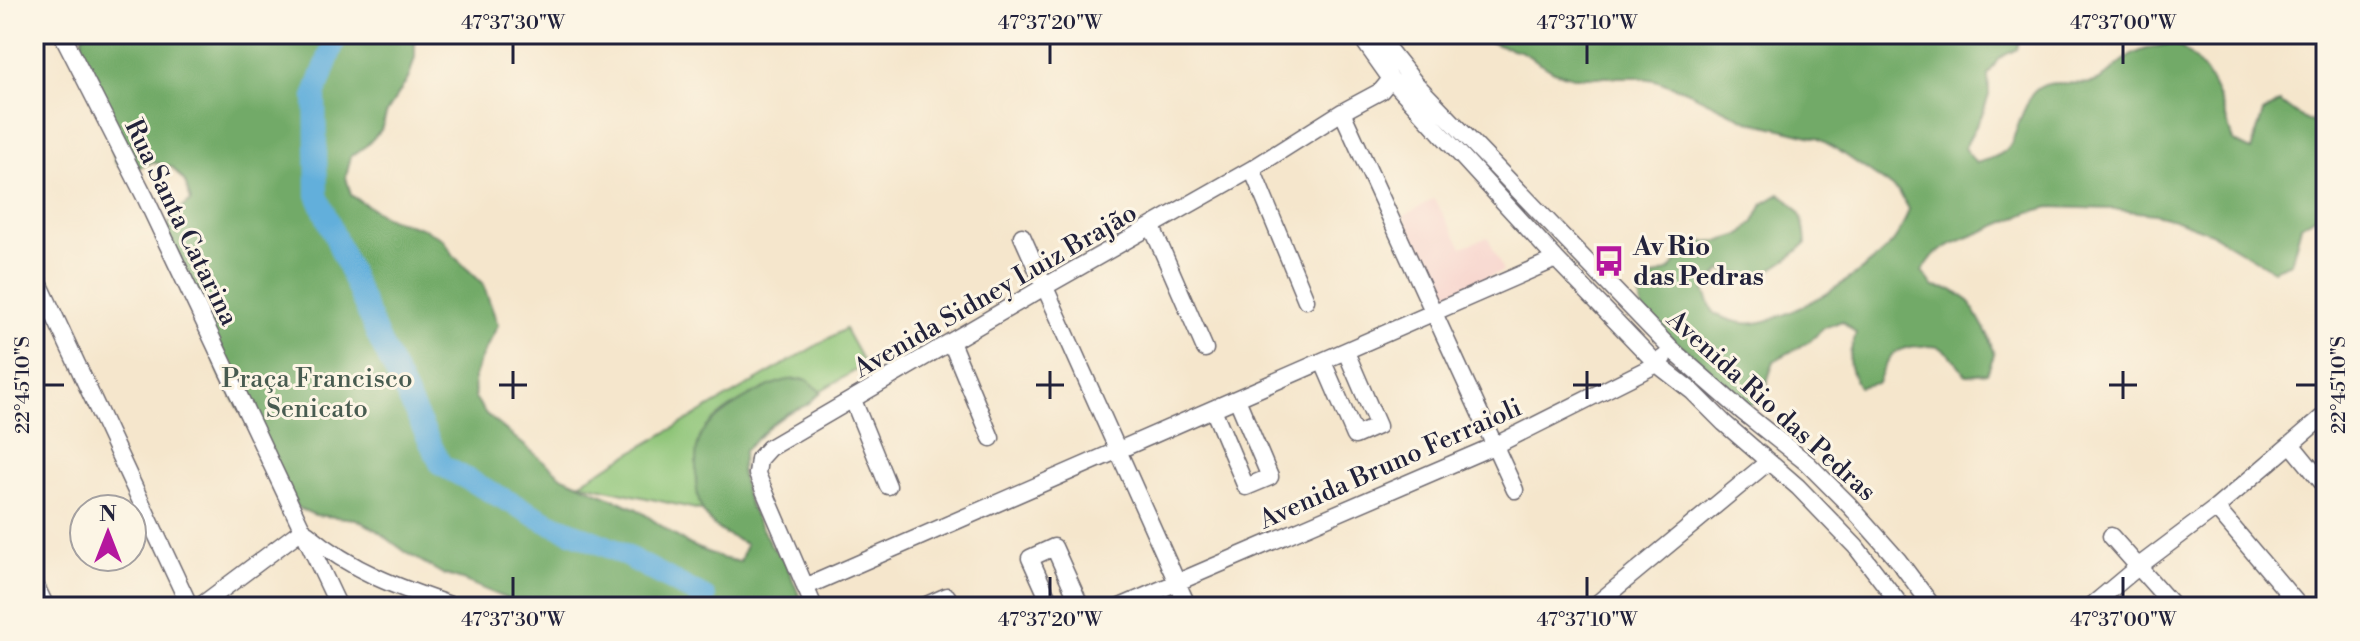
<svg xmlns="http://www.w3.org/2000/svg" width="2360" height="641" font-family="'Libre Bodoni',serif">
	<style>
		.built { fill: #f7d0ca }
		.green { fill: #8dc477; stroke: #587359; stroke-width: 2 }
		.forest { fill: #72aa68; stroke: #4a6652; stroke-width: 2 }
		.lines { fill: none; stroke-linecap: round; stroke-linejoin: round }
		.river { stroke: #62afdb; stroke-width: 22 }
		.minor-casing { stroke: #6c676e; stroke-width: 19 }
		.minor { stroke: #fff; stroke-width: 16 }
		.ticks { fill: none; stroke: #22223b; stroke-width: 3 }
		.labels { text-anchor: middle; stroke-width: 6; stroke-linejoin: round; paint-order: stroke }
		.street-label { font-size: 26px; fill: #22223b; stroke: #fcf5e5 }
		.poi-label { font-size: 26px; font-weight: bold; fill: #22223b; stroke: #fcf5e5; text-anchor: start }
		.park-label { font-size: 26px; fill: #475b50; stroke: #fcf5e5 }
		.neatline { fill: none; stroke: #22223b; stroke-width: 3 }
		.ticks-label { font-size: 20px; text-anchor: middle; fill: #22223b }
	</style>
	<rect width="100%" height="100%" fill="#fcf5e5"/>
	<filter id="ink" filterUnits="userSpaceOnUse"><feTurbulence type="fractalNoise" baseFrequency=".0125" numOctaves="2"/><feDisplacementMap in="SourceGraphic" scale="16" xChannelSelector="R" yChannelSelector="G"/><feConvolveMatrix kernelMatrix="1 2 1 2 8 2 1 2 1" color-interpolation-filters="sRGB"/></filter>
	<filter id="wash" filterUnits="userSpaceOnUse"><feTurbulence type="fractalNoise" baseFrequency=".006" numOctaves="4" result="noise"/><feDisplacementMap in="SourceGraphic" scale="32" xChannelSelector="R" yChannelSelector="G"/><feGaussianBlur stdDeviation="1.8" result="paint"/><feColorMatrix in="noise" values="0 0 0 0 0 0 0 0 0 0 0 0 0 0 0 0 0 1.4 0 .05"/><feComposite in="paint" operator="in"/></filter>
	<g filter="url(#wash)">
		<rect width="100%" height="100%" fill="#f5e6cc"/>
		<path class="built" d="M1434,199L1462,247L1488,237L1503,271L1440,297L1432,289L1404,216Z"/>
		<path class="green" d="M845,329L865,365L731,442L726,453L755,522L579,483Z"/>
		<path class="forest" d="M83,34H415V57L409,77L387,112L381,130L367,145L351,156L346,177L351,195L385,217L425,229L443,239L455,257L483,284L498,325L480,360L474,378L475,398L486,414L563,477L637,509L686,543L721,558L740,562L746,544C706,526 695,513 696,468C696,456 696,443 703,432C717,412 764,385 788,380C794,379 800,380 806,379L821,392L807,405L788,413L771,425L744,451L741,471L745,492L752,511L772,547L785,561L804,607H526L465,581L443,574L407,553L373,528L356,519L315,515L298,508L222,379L164,231L176,213L191,201L185,182L172,167L153,162L135,169L116,164C112,152 110,139 106,126C97,94 77,69 83,34Z
			M1473,34H2021L2017,49L1999,58L1988,75L1989,95L1983,113L1964,148L1976,163C2019,152 2008,143 2025,108C2027,104 2030,95 2034,92C2050,75 2075,88 2094,82C2108,78 2112,69 2123,61C2138,49 2157,46 2175,43C2214,70 2220,99 2233,141L2251,150L2263,113L2280,102L2296,114L2326,129V229L2317,216L2301,226L2291,263L2273,270L2211,233L2174,219L2154,214L2111,209L2050,207L2030,212L1952,244L1934,255L1922,271L1934,287L1953,290L1969,301L1988,335L1994,355L1987,373L1966,375C1959,366 1951,353 1940,348C1935,345 1927,346 1922,346C1893,346 1887,358 1878,383L1859,387C1845,364 1848,358 1856,333L1842,321L1824,328L1810,341L1774,361L1768,379L1766,399L1748,406L1699,369L1689,352L1643,316L1639,296L1652,277L1670,270L1683,252L1701,242L1721,241L1740,235L1754,222L1763,204L1780,194C1801,209 1804,217 1806,243L1792,256L1759,278L1721,270L1704,290L1714,314C1727,319 1741,325 1756,323C1795,317 1867,272 1893,242C1901,232 1905,221 1909,209L1899,192L1835,148L1817,138L1748,121L1691,93L1655,80L1636,77H1573L1554,71L1520,51L1500,46Z"/>
		<g class="lines">
			<path class="river" d="M337,34L315,94L317,195L379,339L441,465L547,522L613,549L705,598L699,607"/>
		</g>
	</g>
	<g filter="url(#ink)">
		<g class="lines">
			<defs>
				<path id="minor" d="M62,34L146,199L339,607
					M1359,34L1391,79L1556,259L1657,364L1693,392L1724,423L1798,487L1856,547L1902,607
					M1376,34L1415,83L1671,349L1743,412L1807,463L1850,506L1898,560L1933,607
					M1342,112L1515,490
					M1252,169L1306,300
					M1152,227L1205,349
					M1022,236L1188,607
					M34,272L190,607
					M951,342L991,438
					M1323,362L1355,436L1378,426L1346,352
					M853,400L888,486
					M1213,409L1246,487L1270,477L1237,399
					M2291,444L2326,487
					M2216,508L2300,607
					M307,533C353,572 399,588 456,607
					M2111,536L2174,607
					M34,582L46,607
					M805,587L1556,259
					M199,607L303,529
					M814,607L757,474L759,459L769,448L1044,287L1252,169L1342,112L1381,91L1391,79
					M922,607L947,596L952,607
					M1052,607L1030,558L1054,547L1081,607
					M1120,607L1496,445L1657,364L1663,358
					M1593,607L1768,462
					M2090,607L2139,566L2216,508L2326,414"/>
			</defs>
			<use href="#minor" class="minor-casing"/>
			<use href="#minor" class="minor"/>
		</g>
	</g>
	<path class="ticks" d="M513,44V64M1050,44V64M1587,44V64M2123,44V64M513,371V399M1050,371V399M1587,371V399M2123,371V399M44,385H64M499,385H527M1036,385H1064M1573,385H1601M2109,385H2137M2296,385H2316M513,577V597M1050,577V597M1587,577V597M2123,577V597"/>
	<defs>
		<symbol id="bus-bare" viewBox="-9 -9 18 18"><path d="M-5-6H5V4H4V6H2V4H-2V6H-4V4H-5ZM-3.5-4V0h7V-4ZM-3.5 1.2v1.5H-2V1.2ZM2 1.2v1.5H3.5V1.2Z" fill="#b5179e" stroke="#fcf5e5" stroke-width="2.5" paint-order="stroke"/></symbol>
	</defs>
	<g fill-rule="evenodd">
		<use href="#bus-bare" x="1587" y="239" width="44" height="44"/>
	</g>
	<g class="labels">
		<g class="street-label">
			<text transform="translate(182 222) rotate(64)" y="9">Rua Santa Catarina</text>
			<text transform="translate(995 290) rotate(-30)" y="9">Avenida Sidney Luiz Brajão</text>
			<text transform="translate(1772 405) rotate(42)" y="9">Avenida Rio das Pedras</text>
			<text transform="translate(1390 463) rotate(-24)" y="9">Avenida Bruno Ferraioli</text>
		</g>
		<g class="poi-label">
			<text x="1633" y="255">Av Rio<tspan x="1633" dy="30">das Pedras</tspan></text>
		</g>
		<g class="park-label">
			<text x="317" y="387">Praça Francisco<tspan x="317" dy="30">Senicato</tspan></text>
		</g>
	</g>
	<rect width="2360" height="641" fill="none" stroke="#fcf5e5" stroke-width="88"/>
	<g transform="translate(108 533)"><circle r="38" fill="#fcf5e5" stroke="#a5a1a1" stroke-width="2"/>
	<path d="M0-6L14 30L0 20L-14 30Z" fill="#b5179e"/>
	<text y="-12" font-size="22" font-weight="bold" text-anchor="middle" fill="#22223b">N</text>
	</g>
	<rect x="44" y="44" width="2272" height="553" class="neatline"/>
	<g class="ticks-label">
		<text x="513" y="29">47°37'30"W</text>
		<text x="1050" y="29">47°37'20"W</text>
		<text x="1587" y="29">47°37'10"W</text>
		<text x="2123" y="29">47°37'00"W</text>
		<text transform="translate(22 385) rotate(-90)" y="7">22°45'10"S</text>
		<text transform="translate(2338 385) rotate(-90)" y="7">22°45'10"S</text>
		<text x="513" y="626">47°37'30"W</text>
		<text x="1050" y="626">47°37'20"W</text>
		<text x="1587" y="626">47°37'10"W</text>
		<text x="2123" y="626">47°37'00"W</text>
	</g>
</svg>
